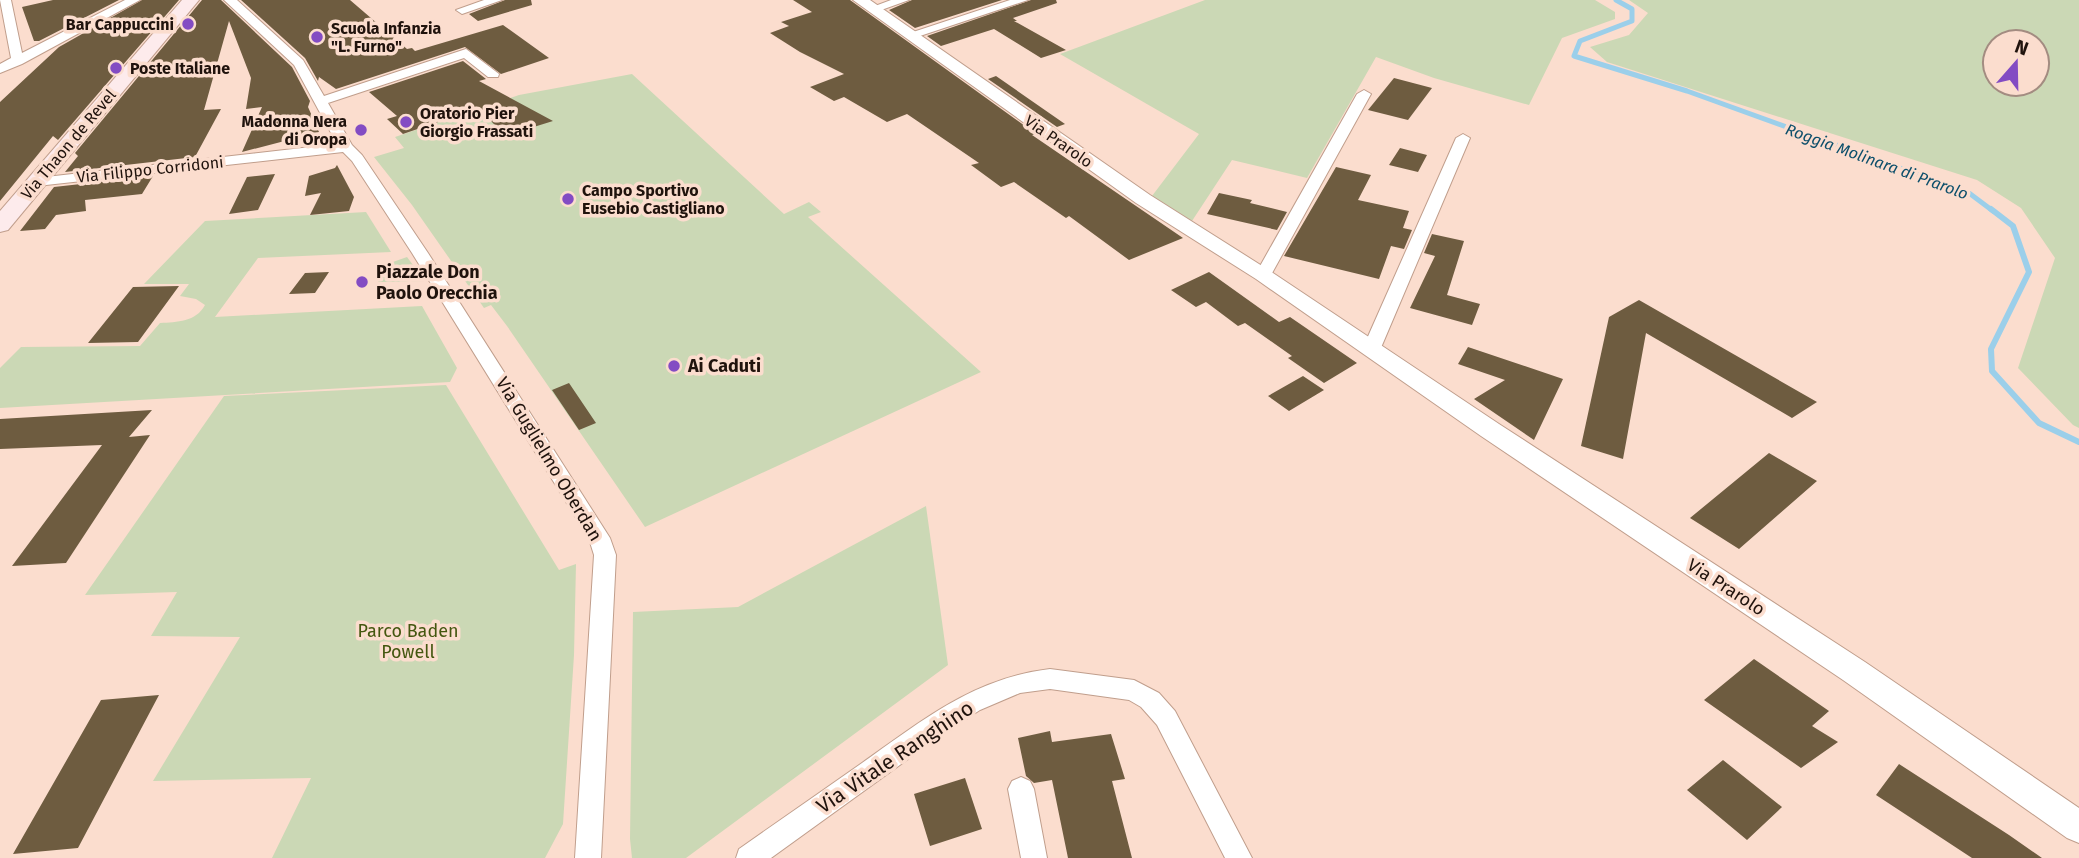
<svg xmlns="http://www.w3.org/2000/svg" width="2079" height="858" font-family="'Fira Sans',sans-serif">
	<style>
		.green { fill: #cbd8b5; fill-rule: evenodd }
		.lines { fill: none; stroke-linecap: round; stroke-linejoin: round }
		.stream-far1 { stroke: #9bcfea; stroke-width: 5 }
		.stream { stroke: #9bcfea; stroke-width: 6 }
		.building { fill: #6e5c40 }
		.minor-casing { stroke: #c09e8c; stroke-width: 2 }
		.tertiary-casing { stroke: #c09e8c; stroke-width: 2 }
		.secondary-casing { stroke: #c09e8c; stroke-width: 2 }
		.minor { fill: #fff; fill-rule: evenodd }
		.tertiary { fill: #fff; fill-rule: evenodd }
		.secondary { fill: #fdebec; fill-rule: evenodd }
		.poi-dot { fill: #834cc3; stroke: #fbddce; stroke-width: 2.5 }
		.labels { text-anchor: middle; stroke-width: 7; stroke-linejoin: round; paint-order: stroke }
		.far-poi-label { font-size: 16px; font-weight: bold; fill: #20130d; stroke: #fbddce; text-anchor: start }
		.far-street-label { font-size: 16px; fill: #20130d; stroke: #fbddce }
		.far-water-label { font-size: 16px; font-style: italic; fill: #0d4f6b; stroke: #fbddce }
		.poi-label { font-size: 18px; font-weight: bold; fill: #20130d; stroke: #fbddce; text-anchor: start }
		.street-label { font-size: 18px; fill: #20130d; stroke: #fbddce }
		.park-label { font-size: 18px; fill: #445710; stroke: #fbddce }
		.near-street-label { font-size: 21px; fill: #20130d; stroke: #fbddce }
	</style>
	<rect width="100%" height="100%" fill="#fbddce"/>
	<path class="green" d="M1205,0H1595L1615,12V19L1562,38L1529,105L1434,78L1376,57L1307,178L1232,160L1192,221L1152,196L1199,134L1060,54Z
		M1629,0H2079V428L2073,425L2018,368L2055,258L2021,208L1977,180L1607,62L1590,47L1629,35L1648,13ZM1995,42H2037V84H1995Z
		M632,74L784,214L809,202L821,212L808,217L981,372L645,527L507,326L491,305L484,308L412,205L374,157L404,148L395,137L519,95Z
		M366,212L391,252L258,258L215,317L422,306L457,368L450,382L0,408V368L21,347L140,346L160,323C177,322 196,322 205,305L196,299L180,296L189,284H144L205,221Z
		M407,257L425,281L378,282L390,263Z
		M446,385L559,570L576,564L574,655L563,824L545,858H272L311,778L153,781L240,637L151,636L177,592L85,595L224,396Z
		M926,506L948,665L686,858H632L630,839L633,612L738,607Z"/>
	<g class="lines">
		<path class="stream-far1" d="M1616,0L1632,9V21L1580,41L1574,56L1687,91L1969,193L1993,211"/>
		<path class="stream" d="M1991,209L2013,226L2029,272L1991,349L1992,371L2039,423L2079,442"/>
	</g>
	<path class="building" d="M53,0H119L39,41H34L22,7Z
		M142,0H179L58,140L53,136L0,201V102L59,47Z
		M202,0H221L292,67L310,101L308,107L319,132L242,152L262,107L246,109L251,78L229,21L204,110L221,109L195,157L65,172L78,156L75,153Z
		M241,0H350L407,49L412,48L415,51L503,25L549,58L501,74L465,47L336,89L319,77L318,81L305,58Z
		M505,0H531L532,5L478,21L469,14Z
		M793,0H850L1036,134L1032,135L1183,238L1129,260L1069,216L1066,218L1014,182L1001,187L971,165L979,163L907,114L887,122L844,97L834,101L810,87L844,74L800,52L770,33L789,26L781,22L812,12Z
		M912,0H1002L915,28L889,10Z
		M1031,0H1056L1057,3L1013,18L1017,21H1014L1066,50L1041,58L994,29L941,46L927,36Z
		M463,61L486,79L479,81L553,121L505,136L479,108L403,134L387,119L397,116L369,92Z
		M996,76L1065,124L1057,127L988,79Z
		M1394,78L1432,88L1408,120L1368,110Z
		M1400,148L1427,155L1418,172L1389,165Z
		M337,165L354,197L349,211L310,215L321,193L305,196L309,176L335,168Z
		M1336,167L1371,175L1358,200L1409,211L1403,228L1412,230L1404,249L1391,246L1379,279L1284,256Z
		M275,174L258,210L229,214L247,177Z
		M153,176L142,194L85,200L86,211L56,215L45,229L20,231L54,187Z
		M1219,193L1252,200L1250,203L1287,212L1277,230L1207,214Z
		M1432,234L1464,241L1447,295L1480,304L1472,325L1410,308L1435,256L1424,253Z
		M329,272L315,293L289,294L305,273Z
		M1209,272L1279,322L1290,317L1357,363L1324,383L1288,358L1292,356L1245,323L1238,326L1206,302L1196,307L1171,290Z
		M179,286L138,342L88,343L133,287Z
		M1639,300L1817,402L1792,418L1646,333L1623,459L1581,446L1609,317Z
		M1468,347L1563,379L1534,440L1474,399L1505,380L1458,364Z
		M1303,376L1324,390L1289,411L1268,396Z
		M569,383L596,423L579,430L552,390Z
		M152,410L129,437L150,435L66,563L12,566L102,445L0,449V419Z
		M1769,453L1817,481L1739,549L1690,518Z
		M1754,659L1829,711L1812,726L1838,742L1801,768L1704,700Z
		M159,695L78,848L13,854L101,700Z
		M1050,731L1052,742L1111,734L1125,779L1112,781L1132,858H1068L1052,780L1034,783L1026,776L1018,738Z
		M1723,760L1782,807L1747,840L1687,790Z
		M1899,764L2009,835L2042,858H1972L1876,795Z
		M965,778L982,829L930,846L914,794Z"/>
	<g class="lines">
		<defs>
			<path id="minor" d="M0,0H11L22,53L125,0H140L22,64L0,73V64L11,58Z
				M224,0H237L303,60L324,96L466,49L499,74L498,77H488L464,58L328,103L352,145L362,155L428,253L610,538L616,555L601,858H575L594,555L589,539L412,253L352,161L343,152L37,186L30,182L37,178L337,144L294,65Z
				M484,0H502L462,14L456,10Z
				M891,0H909L873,13L867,9Z
				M1010,0H1028L914,38L904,35Z
				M1364,90L1371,94L1271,275L1269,278H1257L1255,275L1357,94Z
				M1463,134L1470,138L1380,350L1371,356L1365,354L1362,350L1456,138Z
				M1050,669L1134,680L1159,693L1175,711L1252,858H1225L1157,725L1141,707L1129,700L1050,689L1020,693L980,710L940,736L771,858H736L739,849C780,820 821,792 862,763C923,720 974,678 1050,669Z
				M1021,777L1030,781L1034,789L1047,858H1021L1008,789L1012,781Z"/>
			<path id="tertiary" d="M853,0H870L1150,195L1270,271L1499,424L1865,662L2079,808V843L2067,838L1843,680L1481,436L1256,279L1136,203Z"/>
			<path id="secondary" d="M182,0H199L8,230L0,232V211Z"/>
		</defs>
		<use href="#minor" class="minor-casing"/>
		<use href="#tertiary" class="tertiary-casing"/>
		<use href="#secondary" class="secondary-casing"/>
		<use href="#minor" class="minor"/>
		<use href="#tertiary" class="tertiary"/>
		<use href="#secondary" class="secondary"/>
	</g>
	<g class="poi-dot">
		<circle cx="188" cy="24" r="7"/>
		<circle cx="317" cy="37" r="7"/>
		<circle cx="116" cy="68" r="7"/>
		<circle cx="406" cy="122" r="7"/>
		<circle cx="361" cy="130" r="7"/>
		<circle cx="568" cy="199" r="7"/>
		<circle cx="362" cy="282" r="7"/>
		<circle cx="674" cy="366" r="7"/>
	</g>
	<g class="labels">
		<g class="far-poi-label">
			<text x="174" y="30" text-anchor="end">Bar Cappuccini</text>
			<text x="331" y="34">Scuola Infanzia<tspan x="331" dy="18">"L. Furno"</tspan></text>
			<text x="130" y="74">Poste Italiane</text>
			<text x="420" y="119">Oratorio Pier<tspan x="420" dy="18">Giorgio Frassati</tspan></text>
			<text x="347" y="127" text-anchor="end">Madonna Nera<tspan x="347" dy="18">di Oropa</tspan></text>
			<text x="582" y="196">Campo Sportivo<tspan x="582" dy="18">Eusebio Castigliano</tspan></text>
		</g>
		<g class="far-street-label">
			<text transform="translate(1059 141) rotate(35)" y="6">Via Prarolo</text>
			<text transform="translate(68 144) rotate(-50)" y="6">Via Thaon de Revel</text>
			<text transform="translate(150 169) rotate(-6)" y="6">Via Filippo Corridoni</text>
		</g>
		<g class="far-water-label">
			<text transform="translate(1877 161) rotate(20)" y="6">Roggia Molinara di Prarolo</text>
		</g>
		<g class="poi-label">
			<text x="376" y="278">Piazzale Don<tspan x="376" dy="21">Paolo Orecchia</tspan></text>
			<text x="688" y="372">Ai Caduti</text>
		</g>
		<g class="street-label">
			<text transform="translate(549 459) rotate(59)" y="6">Via Guglielmo Oberdan</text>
			<text transform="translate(1726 587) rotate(33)" y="6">Via Prarolo</text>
		</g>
		<g class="park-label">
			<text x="408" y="637">Parco Baden<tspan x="408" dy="21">Powell</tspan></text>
		</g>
		<g class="near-street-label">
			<text transform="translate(895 757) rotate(-34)" y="7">Via Vitale Ranghino</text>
		</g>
	</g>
	<g transform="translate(2016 63) rotate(20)"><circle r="33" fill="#fbddce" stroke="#a38c81" stroke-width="2"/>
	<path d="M0-5L12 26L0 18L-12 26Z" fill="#834cc3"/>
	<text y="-10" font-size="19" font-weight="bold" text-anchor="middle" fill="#20130d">N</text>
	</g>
</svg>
